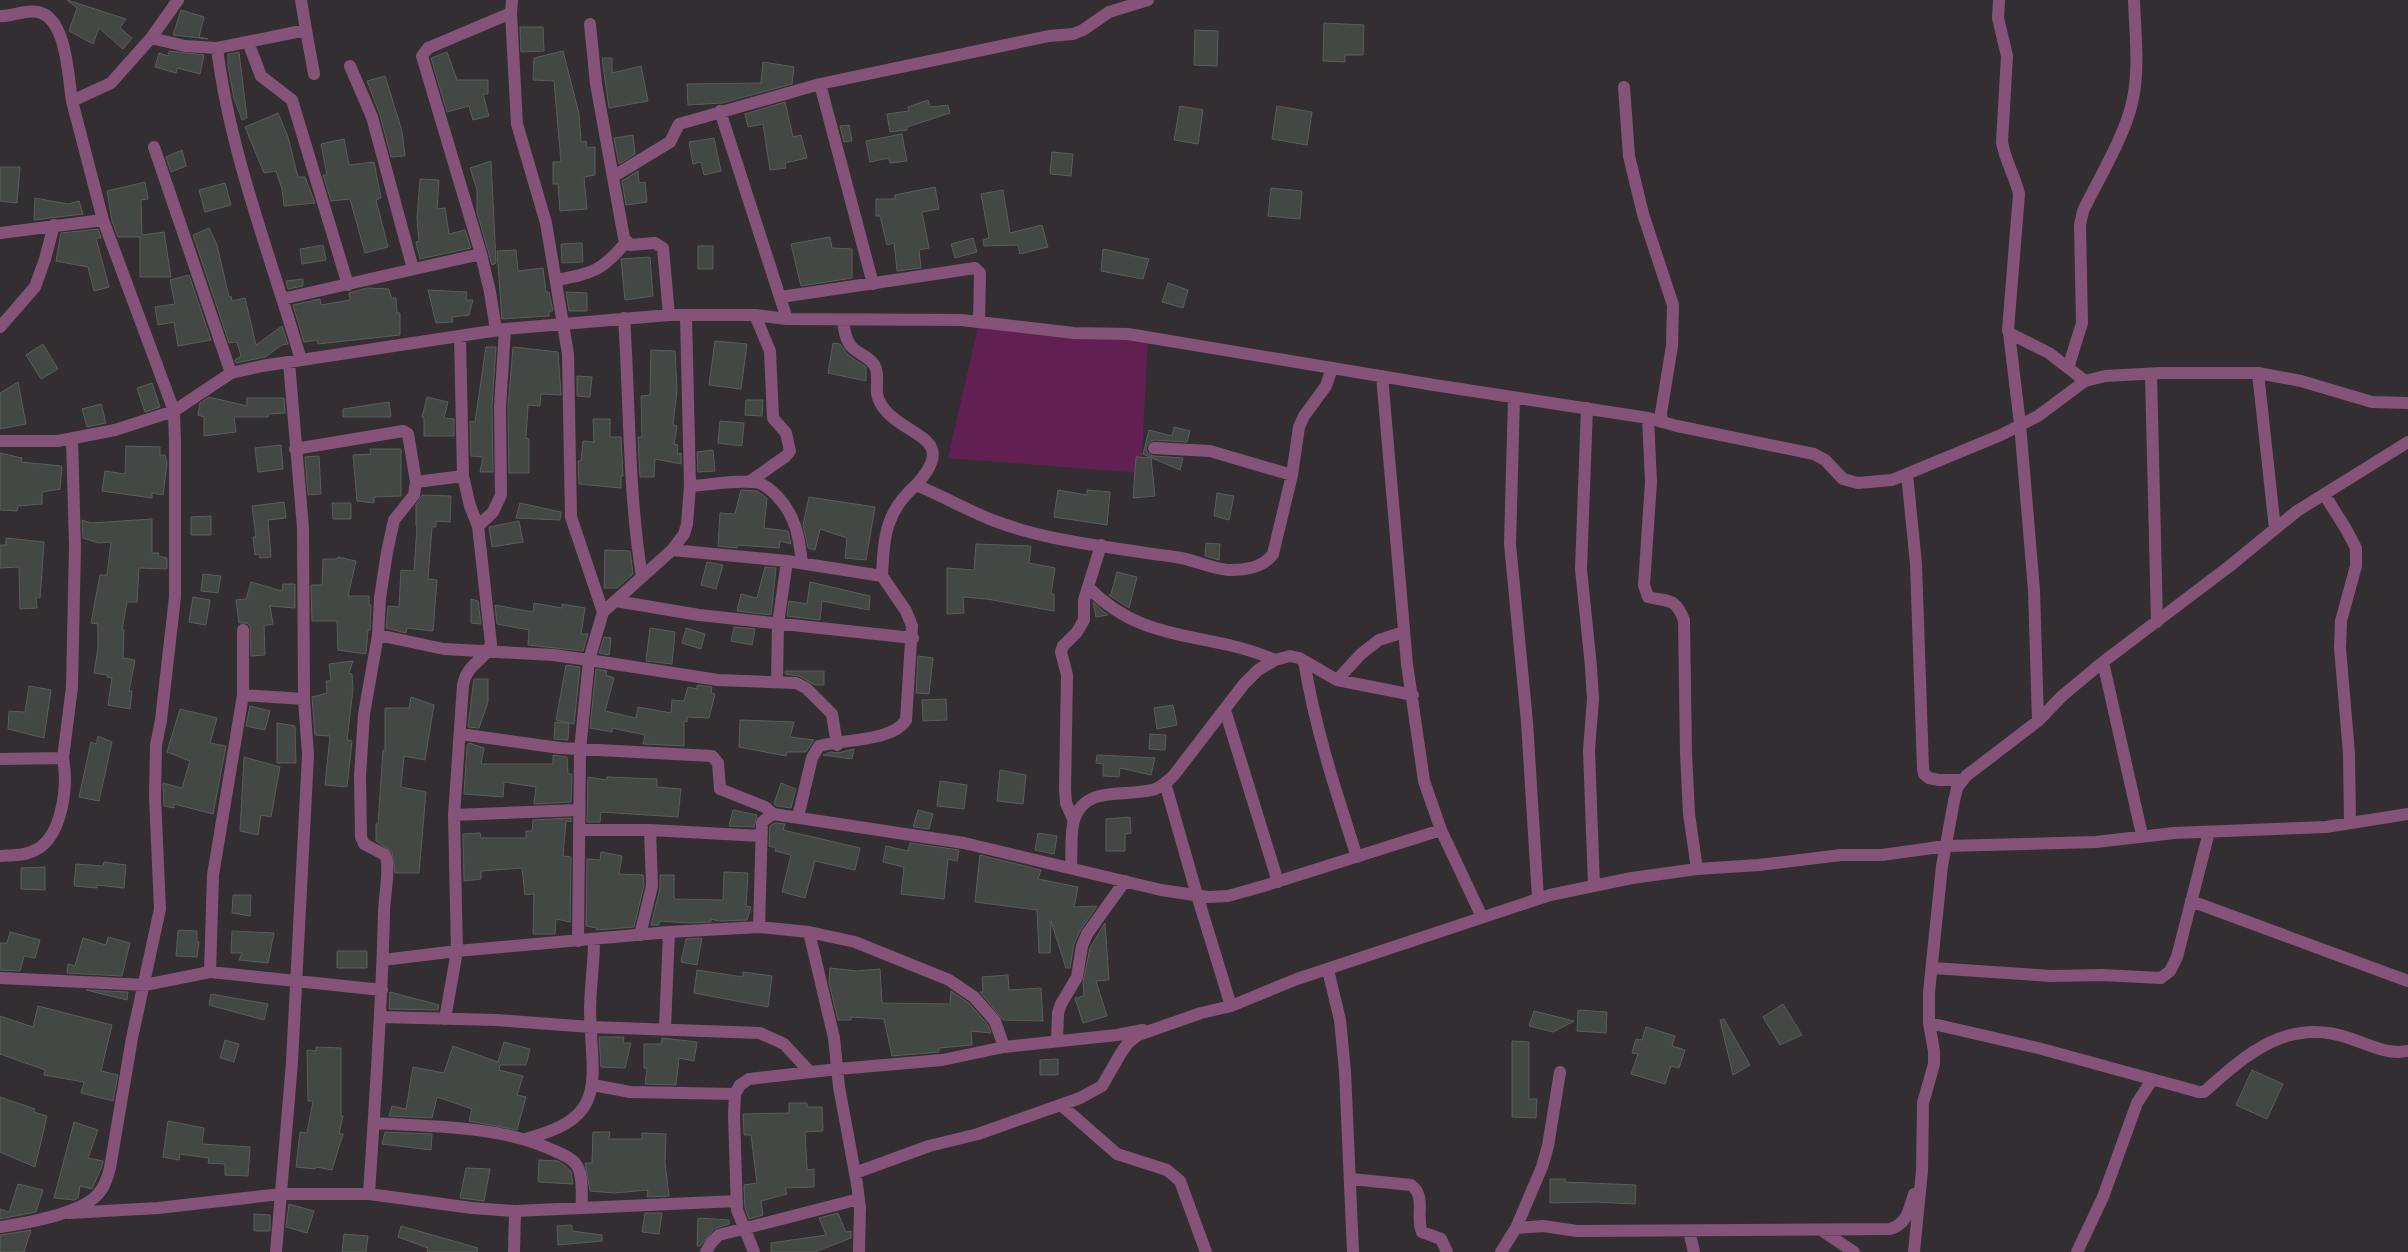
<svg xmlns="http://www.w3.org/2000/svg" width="2408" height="1252" font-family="'Public Sans',sans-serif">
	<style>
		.green { fill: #622052 }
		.building { fill: #434845; stroke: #595e5b }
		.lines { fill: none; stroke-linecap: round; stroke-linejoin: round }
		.minor { stroke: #865378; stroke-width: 12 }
	</style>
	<rect width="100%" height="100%" fill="#332e31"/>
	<path class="green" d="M979,322L1148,337L1141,473L948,458Z"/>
	<path class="building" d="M67,0L126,19L120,28L132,38L123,49L99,28L93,44L69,31L77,8Z
		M181,10L204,17L199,37L208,39L173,35Z
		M1324,23L1364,25L1363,55H1345V62L1323,61Z
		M520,27H543L544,51L521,52Z
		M1195,30L1218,31L1217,66L1194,65Z
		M169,51L204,55L200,74L177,68L176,73L155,67L159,53L168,56Z
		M563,51L579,114L581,142L586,141L587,148L595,147V175L584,177L587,209L560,211L558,184H553V162H561L554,81L533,80L534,58Z
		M239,52L247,118L242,120L234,98L228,66V54Z
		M447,52L457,80H488V94H483L489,116L473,120L469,106L447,112L431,58Z
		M602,58H612V73L641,66L648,101L609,108Z
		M763,62L794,67L792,84L722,103L688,105L687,84L761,83Z
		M385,76L402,131L405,156L391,157L380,115L367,81Z
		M928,100L930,107L948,105L950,113L907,127V130L890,132L887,114L909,111L908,107Z
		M785,102L793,137L801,135L807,158L785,163L786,168L770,170L763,124L748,127L745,114Z
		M1180,106L1203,110L1198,144L1174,140Z
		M1277,106L1312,112L1307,145L1272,139Z
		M278,113L288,137L298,177H305L315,203L284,206L282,189L276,171L264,173L245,127Z
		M849,125L852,141L844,142L840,126Z
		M902,134L907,161L890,163L889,158L870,162L866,141Z
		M633,135L635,154L619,164L614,138Z
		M714,138L721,171L704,175L701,162L693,164L689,142Z
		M344,139L349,165L374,162L381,198L376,200L388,247L365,253L350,199L331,201L323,175H327L321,144Z
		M182,150L186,166L171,172L166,157Z
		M1052,152L1073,154L1071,176L1050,174Z
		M491,161L496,263L492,265L477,212V190L470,168Z
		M0,167H20L17,203L0,201Z
		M638,171L639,183L645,182L647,202L626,205L622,181Z
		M420,179L439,180L437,209L445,208L449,234L465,230L471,248L420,259L416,242L419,241L417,219Z
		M145,182L148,199L141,200L142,235L164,232L171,277H140V237H118L112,221L107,191Z
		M225,183L231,205L205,212L199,190Z
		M935,187L939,209L922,212L929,248L919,250L921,268L897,271L894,243L887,245L880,216H876V199H895V195Z
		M1271,188L1302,191L1300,219L1268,216Z
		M1003,190L1010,233L1042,225L1048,247L1020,254L1018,245L984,246L983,240L989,238L981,194Z
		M35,198L68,204L79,201L83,214L34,220Z
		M209,228L217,245L229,297L231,296L232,301L245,298L256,345L282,326L288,344L282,345L265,357L236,363L235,360L241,356L237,342L229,343L193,235Z
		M98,229L101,238H96L109,287L94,291L88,267L56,261L61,233Z
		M830,237L832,248L852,249V278L801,286L791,244Z
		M973,238L977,252L955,258L951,244Z
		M582,243L583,262L562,263L561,244Z
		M323,245L326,260L302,264L300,249Z
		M698,246H713V269H698Z
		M1103,249L1149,259L1143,279L1101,271Z
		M516,250L518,271L543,268L546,292H549L553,311H549V316L502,319L497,251Z
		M650,257L653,296L625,300L621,259Z
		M189,275L211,340L178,346L174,322L158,325L155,307L175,304L170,280Z
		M303,279V286L288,289L286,281Z
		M1168,283L1188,290L1183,308L1162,302Z
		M367,288L389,289L391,298H396L397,313H400V335L318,344L317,340L304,342L293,305L320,299L321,305L350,300L349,293Z
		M428,290L467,292L466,300H473L469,315L452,317L453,322L436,323Z
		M566,292L587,293V311H569Z
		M715,341L747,344L741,389L709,385Z
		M833,343L840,344L848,355L866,367V381L828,373Z
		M43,344L58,369L41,379L26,355Z
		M486,347H496L492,406L493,472H480L483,457L471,456L470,421L475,422Z
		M513,347L558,352L561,395L541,394L540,406L528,405L526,438L529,439V473H509L508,407Z
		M651,350L675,351L677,390L673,425L677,426L674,444L678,445L677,454L681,453V464L655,459L654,477H640L638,437H642L641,396L650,395Z
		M577,376L592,377L590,397L577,396Z
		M18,382L26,424L0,429V393Z
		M152,383L160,407L145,412L137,388Z
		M209,397L247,406V398H284L285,413L269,414L268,417H234L236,432L204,436V417L198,415L200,403Z
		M427,397L448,402L444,418L454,419V436H424V418L422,417Z
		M746,400H763L762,416L745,415Z
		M389,402L391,417H343V409Z
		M101,404L106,423L87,427L82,409Z
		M593,419H610V437H621L623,476H621V488L579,484L578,461H581L583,441L594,442Z
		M720,421L744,423L742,446L718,443Z
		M1174,427L1190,431L1187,442L1154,440L1148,443L1146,448L1147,452L1153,456L1183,458L1180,470L1143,454L1149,430L1172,436Z
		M281,445L283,469L258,472L255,448Z
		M126,446L160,447V455H165L167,463L163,495L152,493V498L102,491L105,471L125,474Z
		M370,449H401V496L374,497V503L357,501L353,455L371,454Z
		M713,450L715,471L698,472L697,452Z
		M0,453L22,458L21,462L62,466L60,489L42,492V504L18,506L17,511L0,510Z
		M319,456L321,494L308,495L305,457Z
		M1136,457L1151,458L1155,496L1133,498Z
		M741,490L757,491L767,498L764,528L788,531L791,544L780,541L779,548L738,545L737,548L718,546L720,513L735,514Z
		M1058,490L1087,495V490L1110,492L1107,525L1054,517Z
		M1217,493L1234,496L1229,520L1214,516Z
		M422,495L451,496L450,522L436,521V527H432L428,579L437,580L433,631L407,628L406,633L386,628L388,606L399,607L401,570L414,571L417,526H416V505Z
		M809,497L875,507L866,560L845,558L847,538L820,529L815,550L808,548L803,525Z
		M284,502L286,518L268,520L271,557L260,558L259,554L255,555L253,537H256L252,506Z
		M332,503H351V519H333Z
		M520,503L561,512L560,520L516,518Z
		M211,516V535H191V517Z
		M152,519V553H159L158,556L167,558V569L139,568L137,602H127L122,630H124L123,658L135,660L129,691H132L130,709L108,705L112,678L107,677L108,675L94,673L98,648V624L91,623L100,575H107L111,542L98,543L83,538L82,520L91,523Z
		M519,521L523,542L492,547L489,527Z
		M6,538L44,542L40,598L36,597L37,608L20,609L19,567L0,568V545H6Z
		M1206,543L1220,544L1219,560L1205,556Z
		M976,544L1031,546L1029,563L1055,568L1051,594H1054V611L987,599L963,597L964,613L947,614V568L974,570Z
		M605,550L630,551L633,574L617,588H604Z
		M338,557L356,561L348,596H369V605H371L370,630H368L366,654L338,650L337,621H312L311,585H322L323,559H337Z
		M707,562L723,565L716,589L701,585Z
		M765,567L776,568L771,615L737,611L741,594L757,598Z
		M1117,572L1137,577L1129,608L1109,595L1111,594Z
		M203,574L221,576L218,593L201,591Z
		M251,582L282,591L283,584H295V608L270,606L273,624L264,626L265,655L251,656L250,626L247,623H239L236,600L246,599Z
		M810,582L870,596L869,610L822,601L820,620L787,616L789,601L807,604Z
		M193,597L210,600L206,625L189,622Z
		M471,599L478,601L481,624L471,623Z
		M1093,602L1104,612L1108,615L1096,617Z
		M534,603L562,608V604L585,608L581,634H588L583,651L528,645L529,630L497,624L495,605L533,612Z
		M734,627L755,629L752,645L731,641Z
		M650,628L675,632L672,664L646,661Z
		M686,628L705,634L701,649L682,643Z
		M604,637L611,638L609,655L599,653Z
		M918,656L933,658L929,694L916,693Z
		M353,661L349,673L352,674L353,689L347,740L352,741L347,787L325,785L330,736L315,735L312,697L327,693L326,681H331L329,664Z
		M566,665L580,667L574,724L556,720Z
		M596,669L607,671L606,675L614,678L605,711L636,718L638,707L671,713L672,700L684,701L688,687L697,689V685L712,687L711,693L715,694L709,718L687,717V722L684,721V746L643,744L645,735L612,728V732L590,728Z
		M785,671H824V685H815L799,676L785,674Z
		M474,679H488V702L479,728L468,727Z
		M29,686L51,690L44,738L8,729L9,711L25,712Z
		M411,697L434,705L425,760L404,756L401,787L426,792L419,873H395L392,852L376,841V824H378L383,750L385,751V708H409Z
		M946,699L947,720L923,721L922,700Z
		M1173,705L1177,725L1157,729L1154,708Z
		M250,706L270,711L265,730L246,726Z
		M180,709L217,718L210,743L226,746L213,814L174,804V808L164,806L163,783L182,788L190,761L167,752Z
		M740,720L794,722L790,737L814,740L806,752H787L786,756L739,747Z
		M555,722L569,723L568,740L554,739Z
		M277,723L295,726L296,763H277Z
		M1150,734L1166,735L1165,750L1149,749Z
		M98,736L112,742L99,801L79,797L91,742L96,744Z
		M469,743L484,748L481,764H553V755L567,757L568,774H572L571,802L534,804L536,787L504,782L503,797L464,794L467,746Z
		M854,749L852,759L823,755L831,752L838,753Z
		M1097,755L1118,756L1155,758L1151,775L1120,768L1119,777L1103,776V764L1096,763Z
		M244,757L280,767L271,817L261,815L258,835L240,831Z
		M1000,770L1026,775L1023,804L997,801Z
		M588,777L607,780V777L657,779V787L681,789L678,817L601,812L600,822H587Z
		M940,781L967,785L964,809L937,806Z
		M781,783L796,789L791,808L777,806L774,804Z
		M733,810L757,815L754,827L729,826Z
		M918,810L933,814L929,829L913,827Z
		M1130,817L1131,833L1125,834V851H1106V819Z
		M571,818V822L566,821L563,856L571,857L570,922L556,919L555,934H533L534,894L525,895L522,868L481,871V879L464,881L463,834L480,833L481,838H526V831H532L533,820Z
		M775,823L785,824L783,830L860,848L855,870L815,861L805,898L782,892L791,855L775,851L776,848L769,846L770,826Z
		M1038,833L1057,836L1054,854L1035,850Z
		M910,843L959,850L957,861L948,859L944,899L901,894L904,867L883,862L886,846L908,851Z
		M601,852L622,856L619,874L643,875L644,885L634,927L596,930L597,928L586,926L587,859L600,860Z
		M980,855L1041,870L1038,879L1078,887L1074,907L1097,906L1080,931L1074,944L1070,968H1066L1051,921L1050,953H1039L1037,910L975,902Z
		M104,862L126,865L124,888L97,885V888L74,886L76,864L103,866Z
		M45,867V890L21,889V868Z
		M724,872L748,873L746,906L751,907L747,920L719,921L711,919V922L689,923L659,921V925H651L660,888V875H674V899L723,900Z
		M233,895H251L250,916L232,913Z
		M1105,923L1109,980L1096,981L1107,1016L1083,1023L1075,998L1084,996L1083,982L1090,948Z
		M178,930L197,931V942H199L197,957L176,956Z
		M232,931L274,933L268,963L239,960L242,953H231Z
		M10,932L40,940L35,958L24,956L20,971L0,970V943H7Z
		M108,937L130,943L122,976L67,973L68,964L75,966L83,938L106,945Z
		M702,938L697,965L681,962L686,939Z
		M337,951H367V968H337Z
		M830,968L857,971L880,969L882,1003L950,1004L951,991L969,1003L988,1025L991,1033L971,1031L972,1045L939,1048V1052L892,1056L884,1019L851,1017V1020H838L829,983Z
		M697,970L743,977V972L772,976L768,1007L694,993Z
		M1008,975L1009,990L1041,988L1043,1021L1003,1020L980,992H983L982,977Z
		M86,990L128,992L127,1000Z
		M390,992L439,1005L438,1010L389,1009Z
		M211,994L268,1004L264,1020L209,1005Z
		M1783,1004L1802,1035L1780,1045L1763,1017Z
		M38,1006L112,1025L101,1071L118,1075L113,1101L81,1093L84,1082L44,1075L45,1070L0,1054V1016L33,1027Z
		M1578,1010L1607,1012L1606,1033L1577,1031Z
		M1534,1011L1574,1021L1553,1032L1529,1026Z
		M1724,1019L1750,1065L1733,1075L1720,1020Z
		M1646,1027L1675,1036L1672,1046L1685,1050L1679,1068L1671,1066L1665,1084L1631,1074L1638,1054L1632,1053L1636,1039L1642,1040Z
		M599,1037H624L623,1043H631L625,1068L601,1067Z
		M662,1038L697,1042L694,1061L679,1058L676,1085L645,1084L647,1068H644V1044H661Z
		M225,1040L239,1044L234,1062L220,1058Z
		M1512,1041L1529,1042V1099H1537L1536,1118L1512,1117Z
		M504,1042L530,1049L526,1065H500L499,1070L523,1076L517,1095L526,1097L517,1130L469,1121L472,1109L437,1097L432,1118L389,1116L392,1106L406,1109L413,1067L444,1073L453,1046L498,1062Z
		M316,1047L341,1048V1116H343L339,1134H343L332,1170L316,1167L315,1169L296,1167L300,1132L307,1133L313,1101H308L307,1050L316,1051Z
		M1058,1059V1075H1040V1060Z
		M2252,1070L2283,1084L2267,1119L2236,1105Z
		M0,1097L35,1109L34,1112L47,1116L35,1167L0,1152Z
		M789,1103H807V1107H822L823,1131L805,1132L807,1170L814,1169V1187L785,1188L787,1194L761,1201L763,1215L749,1219L745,1208L744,1185L757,1183L751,1135H744L743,1114L789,1113Z
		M168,1121L204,1128L202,1144L250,1147L248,1176L225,1175V1164L208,1163L209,1158L180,1154L179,1160L163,1157Z
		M74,1122L98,1130L88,1158L103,1161L102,1166L92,1189L80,1186L78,1198L74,1200L54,1198Z
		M385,1132L432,1134L431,1150L382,1144Z
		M593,1132H610L609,1139H642V1133L666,1134L665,1163L669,1196L647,1197L648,1190L614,1193L590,1191L585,1163H592Z
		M539,1160L558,1161L564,1165L571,1171L573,1184L538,1182Z
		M466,1168L490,1169L484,1201L460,1198Z
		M1550,1179H1565V1182L1636,1185L1635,1204L1596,1202L1550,1203Z
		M18,1184L43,1190L36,1212L0,1219V1209L9,1212Z
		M289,1204L314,1211L307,1233L286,1227Z
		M645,1213H662L659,1234L642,1232Z
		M838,1213L846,1232L851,1231V1238L815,1252H771V1243L826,1235L819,1218Z
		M254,1214L270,1215V1231H254Z
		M698,1218L729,1220V1224L714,1229L700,1246H697Z
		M572,1225V1231L602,1235V1241L558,1245L557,1226Z
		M401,1226L478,1248L477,1252H427L428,1248L398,1237Z
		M31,1230L24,1252H0V1235Z
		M344,1234L368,1236L366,1252H342Z"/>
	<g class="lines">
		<path class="minor" d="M1999,0L1998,18L2007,56L2002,142C2005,161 2015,176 2019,194L2008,330L2009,333L2049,353L2085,381
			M0,16C13,17 25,9 38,12C67,18 68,77 72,101
			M590,24L596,84L624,238L630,245L655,243L663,248L669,315
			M306,30L314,74
			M151,38L185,46L217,48L306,30L301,0
			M248,42L261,76L292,100L348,285
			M217,48C230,154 271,257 301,360
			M350,66L372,117L413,269
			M820,84L873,284
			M1624,87L1629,156L1643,214L1673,305L1672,346L1661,413L1662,422
			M720,111L787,319
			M154,147L231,373
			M614,176L670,142L679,124L820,84L1049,36L1073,34L1083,30L1109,12L1148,0
			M0,233L103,220
			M557,280C593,273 602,271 626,242
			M781,297L975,268L980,273L979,322
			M282,299L481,254
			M624,318C630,405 628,491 642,577
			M843,320C844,328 845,339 851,346C857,354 873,357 876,369C880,383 872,391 882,406C904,438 961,436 916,485C943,496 968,511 995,521C1049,542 1123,549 1181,558C1197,561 1213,569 1229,570C1245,570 1263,568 1273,554L1292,475L1299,427L1304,416L1326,386L1332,368
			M0,327L35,287L45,259L54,225
			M496,330L490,292L481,254L422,56L428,48L511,13L512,0
			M2009,333L2020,424L2034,590L2038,721
			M2068,368L2082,323L2080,225L2083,211C2098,180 2125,135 2132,103C2140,70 2135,33 2134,0
			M2258,373L2275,529
			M2151,374L2157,622
			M1382,376L1407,664L1424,781L1441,830
			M1514,398L1510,544L1527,722L1538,898
			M1587,408L1581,569L1591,667L1593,699L1589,750L1594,886
			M1648,418L1651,482L1644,585L1648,597C1669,602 1675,597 1684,620L1686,753L1689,814L1697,869
			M0,441H58L115,430L174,411L231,373L262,366L505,329L669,315H755L787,319L961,320L1074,333L1128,334L1434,385L1648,418L1677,426L1814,454L1825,460L1843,479L1858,483L1892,480L2001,435L2038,416L2085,381L2105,376L2160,373H2258L2301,381L2372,402L2408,403
			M1154,448L1210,451L1292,475
			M295,449L403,431L408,434L416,482
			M1907,474L1916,564L1923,768L1924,774L1929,778L1939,780H1962
			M749,482L786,456L790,451L786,433L773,418L770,351L755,315
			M690,486C710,485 740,479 759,483C766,485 772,491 777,496C796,516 799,537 802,563
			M2324,494L2346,529L2356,548V566L2341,621L2340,648L2349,753L2350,823
			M478,526L493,512L501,495L500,407L505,329
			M672,550L787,561L882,576L906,611L912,626L906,720C892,742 843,739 819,746L812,758L798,817
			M882,576C884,537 885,512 916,485
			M1088,587C1145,646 1207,630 1275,660
			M616,601L699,615L913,638
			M603,612L672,550L684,534L687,524L690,486L686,316
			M378,635L444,649L553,655L589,660L603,612L571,517L568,354L546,223L517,124L511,13
			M1304,661C1315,728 1336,792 1357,857
			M2103,662L2142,835
			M1337,680L1361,654L1379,640L1404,632
			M777,682L778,624L787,561
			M243,695L304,699
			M1225,710L1278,882
			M460,734L560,748L712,756L718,763L720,789L765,807L773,814
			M0,759L63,758L72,687L75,546L72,439
			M1165,783L1197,895L1231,1006
			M454,815L579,810
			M1074,821L1066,803L1065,789L1067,675L1061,652L1063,646L1077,632L1084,620V600L1101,545
			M579,830H650L761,836
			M0,856C10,855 22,856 31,852C63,841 68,786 63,758
			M1071,867C1072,853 1070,834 1074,820C1085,785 1124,797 1152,790C1161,788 1168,781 1174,775L1244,684L1258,670L1275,660L1290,656L1299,658L1337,680L1413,695
			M2191,901L2408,981
			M759,927L762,822L773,814L964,843L1161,890L1208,897L1228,896L1267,885L1441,830L1482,917
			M809,932L834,1038L839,1087L857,1184L860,1208L859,1252
			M640,935L652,886L650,830
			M578,941L580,750L589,660L718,680L796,683L806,688L832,714L837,745
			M383,960L457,951L669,932L759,927L809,932L855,942L949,980L974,997L995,1021L1004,1047
			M1933,968L2051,976L2103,975L2161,978L2170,971L2177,957L2209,832
			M1328,970L1340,1020L1345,1071L1353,1252
			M210,972L213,875L243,695V630
			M0,978L145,985L210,972L382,990
			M381,1017L496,1020L591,1027L760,1033L784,1044L810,1072
			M445,1019L457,951L454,815L463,685C467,663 484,662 491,644L478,526L470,506L463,476
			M1929,1023L2038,1048L2199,1092H2204C2247,1053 2289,1017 2349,1038C2369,1045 2388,1055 2408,1051
			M665,1028L669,932
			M1057,1041L1058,1013L1061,1004L1077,977L1082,946L1087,934L1125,881
			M593,1085L630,1092L735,1094
			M1061,1105L1117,1154L1167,1170L1180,1181L1206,1252
			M374,1123C433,1127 493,1125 548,1148C556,1152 568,1155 575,1163C584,1173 581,1194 582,1208
			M525,1139C609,1118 592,1083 590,1012C590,988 594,964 594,940
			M855,1173L929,1146L978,1134L1080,1098L1102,1086L1121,1053L1128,1043L1138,1035L1201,1013L1231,1006L1297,979L1550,895L1632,878L1697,869L1759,865L1841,855H1882L1946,846L2096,842L2174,833L2326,827L2408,814
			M1351,1179L1411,1185C1427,1197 1415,1216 1422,1232L1441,1239L1447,1252
			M369,1194C375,1100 382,1006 384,912C384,899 391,865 385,855L364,844L361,837L360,776L364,714L378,635L380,598L387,552L394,520L414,495L416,482L463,476L460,336
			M69,1213L158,1208L281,1194H369L472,1208L515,1211L737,1201
			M0,1227C26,1223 82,1214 99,1193C105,1186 108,1176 110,1168L132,1038L160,909L155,797L156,745L161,720L175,597V444L174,411L103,220L72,101L111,83L151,38L178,0
			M1516,1228L1543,1226L1577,1231L1890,1229C1907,1224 1909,1210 1914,1194
			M1821,1230L1854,1252
			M1689,1231L1694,1252
			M276,1252L292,1062L308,755L304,699L303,528L289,362
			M514,1252L515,1211
			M706,1252L711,1243L719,1235L859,1199
			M754,1252L737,1210L734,1115L735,1094L740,1085L749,1079L838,1069L942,1060L1004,1047L1117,1035L1143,1030
			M1501,1252L1516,1228L1542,1167L1548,1146L1560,1072
			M1914,1252L1922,1171L1923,1103L1934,1064V1051L1929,1023V992L1942,866L1954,801L1957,788L1966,776L2038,721L2062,696L2103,662L2231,565L2297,511L2408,442
			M2077,1252L2103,1197L2137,1103L2152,1080"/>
	</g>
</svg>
